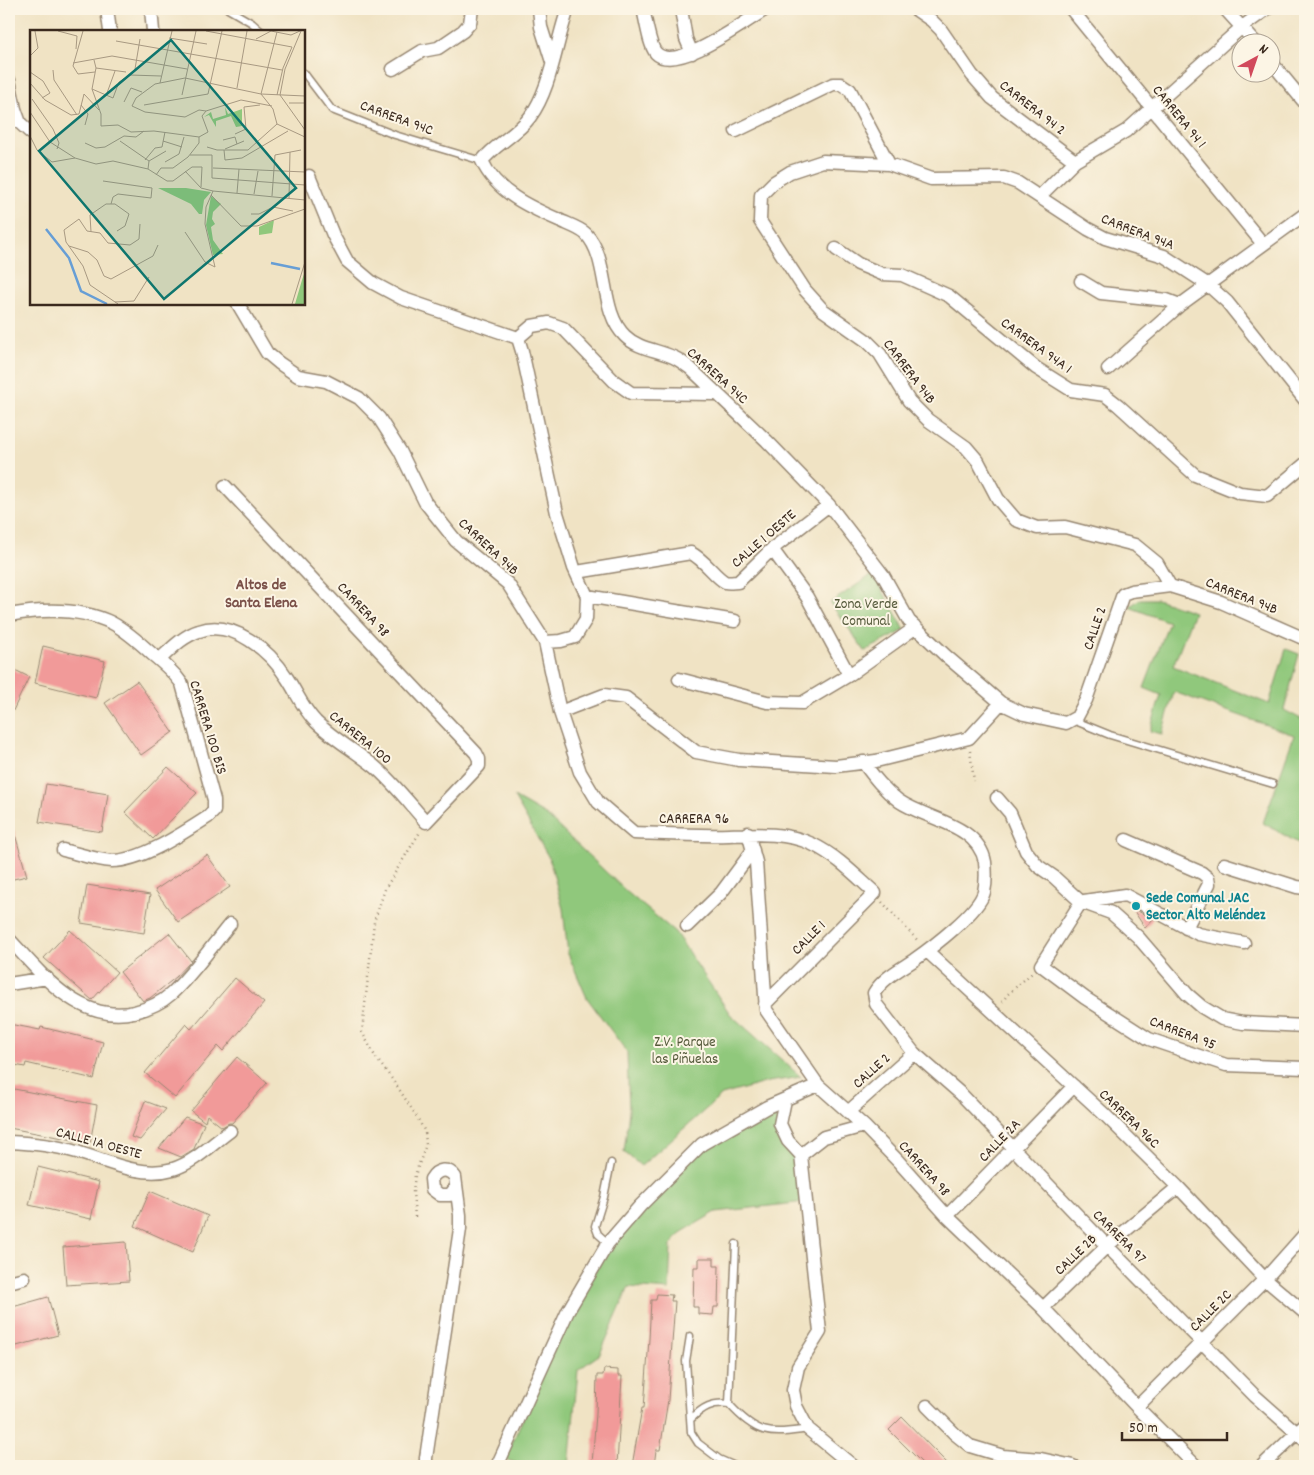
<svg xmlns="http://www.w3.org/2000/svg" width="1314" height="1475" font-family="Dekko,sans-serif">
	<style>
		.green { fill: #90c87c; stroke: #66794d }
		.building { fill: #f19a99 }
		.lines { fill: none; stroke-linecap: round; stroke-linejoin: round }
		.service-casing { stroke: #968671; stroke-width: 9 }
		.minor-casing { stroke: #968671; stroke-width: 15 }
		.path { stroke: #968671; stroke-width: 2.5; stroke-dasharray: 1 4; stroke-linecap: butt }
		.service { stroke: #fff; stroke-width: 6 }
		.minor { stroke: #fff; stroke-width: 12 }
		.culture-dot { fill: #0f9aa8; stroke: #fcf5e5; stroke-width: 2 }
		.labels { text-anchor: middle; stroke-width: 4; stroke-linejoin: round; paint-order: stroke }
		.street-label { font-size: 15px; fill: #3b2a1e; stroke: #fcf5e5 }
		.park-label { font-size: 15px; fill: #54593a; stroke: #fcf5e5 }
		.culture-label { font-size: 15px; font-weight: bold; fill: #0d838f; stroke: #fcf5e5; text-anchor: start }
		.neighbourhood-label { font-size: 16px; font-weight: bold; fill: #7b5149; stroke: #fcf5e5 }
		.inset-river { fill: none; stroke: #679ed5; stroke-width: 2.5 }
		.inset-road { fill: none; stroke: #a89982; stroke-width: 1 }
		.view { fill: #0f766e; fill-opacity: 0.15; stroke: #0f766e; stroke-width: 2.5 }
		.inset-edge { fill: none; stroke: #3b2a1e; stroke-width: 2.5 }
	</style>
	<rect width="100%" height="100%" fill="#fcf5e5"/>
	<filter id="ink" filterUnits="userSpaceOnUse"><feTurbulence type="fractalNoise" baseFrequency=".02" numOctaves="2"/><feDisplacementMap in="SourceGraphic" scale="10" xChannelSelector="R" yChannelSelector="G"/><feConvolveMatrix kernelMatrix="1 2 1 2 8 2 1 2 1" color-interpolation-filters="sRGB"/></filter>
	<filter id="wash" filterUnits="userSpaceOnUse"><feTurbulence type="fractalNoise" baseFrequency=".0096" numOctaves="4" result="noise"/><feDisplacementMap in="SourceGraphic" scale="20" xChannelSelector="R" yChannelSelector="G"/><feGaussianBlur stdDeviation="1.12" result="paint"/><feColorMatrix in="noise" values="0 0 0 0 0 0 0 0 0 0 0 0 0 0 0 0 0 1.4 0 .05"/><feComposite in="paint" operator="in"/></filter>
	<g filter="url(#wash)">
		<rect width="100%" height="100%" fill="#f0e3c4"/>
		<path class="green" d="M873,574L905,630L865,651L830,603Z
			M1140,599H1157L1194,612L1173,666L1269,704L1286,649L1299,654L1284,710L1305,721V847L1263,823L1294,735L1174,692L1162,734L1150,731L1161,695L1144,688L1169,622L1129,607Z
			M514,797L547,816L627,892L675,932L730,1014L801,1077L768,1082L722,1095L641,1166L624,1152L629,1111L627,1052L587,998L568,954L563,909L549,858Z
			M784,1102L779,1124L800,1155L805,1202L716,1212L682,1232L671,1245L669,1290L629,1287L600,1354L578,1370L569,1466H524L505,1459L570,1312L608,1250L703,1146Z"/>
		<g id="blocks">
			<path class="building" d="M43,646L105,661L96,698L35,683Z
				M9,667L29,677L9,719Z
				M137,681L173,732L141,755L105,703Z
				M168,767L197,793L153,839L125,812Z
				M46,784L108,794L102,832L39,822Z
				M9,824H12L27,876L9,880Z
				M207,855L230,887L178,922L155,890Z
				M87,885L150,895L144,933L81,923Z
				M1132,908L1153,919L1145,928Z
				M70,930L117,972L92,1000L44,958Z
				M169,933L191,961L176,977L150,998L143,1001L120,972Z
				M235,978L264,1003L223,1051L218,1046L175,1098L145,1073L186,1024L191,1029Z
				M9,1024L40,1030L41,1027L103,1042L94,1079L26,1063L25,1067L9,1064Z
				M237,1057L267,1083L232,1123H229L222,1127L207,1115L205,1122L191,1111Z
				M9,1088L97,1105L90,1143L9,1128Z
				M145,1101L166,1109L140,1140L131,1137Z
				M185,1117L204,1124L194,1149L181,1157L159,1148Z
				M38,1167L99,1182L91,1219L29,1205Z
				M150,1191L208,1216L193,1252L135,1226Z
				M126,1242L129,1281L66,1285L63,1247Z
				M699,1258H714V1266H719L718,1307H714L713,1315L698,1314V1307H693L694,1267H699Z
				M657,1294L672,1295L671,1301H675L668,1400L660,1450H656L654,1466H632L642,1408H644L649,1339L651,1300H656Z
				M48,1297L58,1335L9,1348V1308Z
				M604,1369L618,1370V1376H622L617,1466H597V1464H592L596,1414L597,1375H603Z
				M902,1417L934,1450L950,1466H925L889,1430Z"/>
		</g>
	</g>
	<g filter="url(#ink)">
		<use href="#blocks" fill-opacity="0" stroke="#968671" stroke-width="1"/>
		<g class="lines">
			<defs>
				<path id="service" d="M228,9L252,23L261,31
					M304,73L332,110L395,135L482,161
					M1073,720L1110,735L1273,784
					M608,1243L598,1234L595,1226L604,1197L611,1163
					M690,1336L686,1361L691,1432L698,1443L719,1459L735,1466
					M729,1404L736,1244
					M691,1419C703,1407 712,1402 729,1404C757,1435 769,1435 808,1429"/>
				<path id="minor" d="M107,9L110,31
					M151,9L153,31
					M539,9L541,27L552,62
					M568,9C556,42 551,89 530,117C517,135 495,144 482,161C496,192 529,207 559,220C567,224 580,228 586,234C610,259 599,311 625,336C639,350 661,350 677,359C682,362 686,365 690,368L767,441L829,505L883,575L909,621L946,656L1001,703L1024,714L1066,723L1077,717L1086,700L1123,594L1131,591L1170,586
					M643,9C646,20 649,45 656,53C676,74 747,20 766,9
					M681,9L686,39L692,53
					M915,9L931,20L941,30L972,75L992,98L1075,161
					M1071,9L1263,244
					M1225,9L1255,42
					M1272,63L1305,103
					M393,69L422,51L438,48L463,31L470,23L472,9
					M9,80L15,109L20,123L31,133
					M736,131L833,84H841L850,90L889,164
					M309,176L333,235L347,261L373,283L401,298L518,338
					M1040,196L1075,161L1126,131L1242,27L1267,9
					M836,249L858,264L882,274L902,275L949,296L1036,368L1071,390L1105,395L1118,405L1195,475L1240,493L1267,496L1305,464
					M1081,281L1101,293L1167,300L1180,305
					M238,304L267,353L279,363L298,376L326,381L359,398L379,418L400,451L425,502L456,541L508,584L545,642L560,712L580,772L598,802L634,833C665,834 697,836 729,835C756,834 786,832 812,844C837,856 855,875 875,893L765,1004
					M518,338L522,351L557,513L574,568L587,596L586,619L575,637L561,641L545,642
					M518,338L532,326L549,323L563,328L614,381L631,393L715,394
					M1108,369L1180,305L1305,214
					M1305,400L1227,302L1207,284L1164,256L1105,238L1088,229L1018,183L1004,178L931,179L889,164L823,161L790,172L774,182L761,195L760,221L805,290L823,310L867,341L880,354L909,401L928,420L966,447L978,461L998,499L1016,520L1037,528L1065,527L1135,545L1157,563L1170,586L1221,602L1305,639
					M772,549L807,597L849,675
					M577,572L691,553C705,560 715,577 725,582C729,583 734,582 738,582L772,549L829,505
					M587,596L735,621
					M9,615C42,609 81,608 112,623C127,631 140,643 152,654C163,663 174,672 182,684L214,800V811L208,817C183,833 142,861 112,861C96,860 79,854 63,850
					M159,660C171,649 183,636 199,631C233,619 270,651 287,678C297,693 303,709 316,722C334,739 355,751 374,766C393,782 409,803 426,822L479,766V759L476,753L225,486
					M679,679L767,702L802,703L849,675L916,627
					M560,712L604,695L626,698L696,752L739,760L836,766L876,761L969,738L1001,703
					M863,762C874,777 884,790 899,801C927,820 978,824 985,862C986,872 986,883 984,892C979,912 931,948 914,960C899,970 883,978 874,993L876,1004L914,1053L961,1094L1107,1246L1255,1396L1305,1440
					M997,798L1010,813L1026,851L1038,866L1054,877L1081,902L1111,913L1138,937L1187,994L1202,1007L1222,1019L1243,1023L1305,1026
					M748,833L756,862L766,1010L818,1085L864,1126L898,1161L947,1216L1043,1308L1137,1407L1196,1466
					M1126,840L1202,873L1208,878L1209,884L1186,928
					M1224,864L1297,887L1305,888
					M1084,901L1125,895L1198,934L1244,943
					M1081,902L1041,965L1085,998L1149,1039L1226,1065L1305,1068
					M687,926L721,893L753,850
					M9,939C41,974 80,1024 134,1012C147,1009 161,1003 171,994C193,974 211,947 230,924
					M927,951L1105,1115L1178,1187L1265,1279L1305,1313
					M9,984L47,978
					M785,1100L780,1124L788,1141L801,1155L820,1332L798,1367L793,1390L796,1406L808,1429L853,1466
					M848,1112L914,1053
					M9,1142C30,1143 52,1145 73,1151C104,1159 139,1179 173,1169C194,1163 212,1144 230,1131
					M801,1155L824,1137L864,1126
					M947,1216L1074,1086
					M9,1282L24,1278
					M1043,1308L1107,1246L1178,1187
					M927,1406L955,1434L970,1446L1003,1456L1041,1459L1073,1466
					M1137,1407L1265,1279L1305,1234
					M426,1466V1458L460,1229V1215L455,1177C448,1167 437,1169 431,1179L432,1189L440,1195H450L456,1187
					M497,1466L568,1311L608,1243L640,1206L702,1144L767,1107L818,1085
					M1262,1466L1305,1425"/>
			</defs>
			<use href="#service" class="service-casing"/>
			<use href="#minor" class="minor-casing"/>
			<path class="path" d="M970,751L974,781
				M882,902L919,942
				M1002,1002L1008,994L1032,973
				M415,1217L413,1192L415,1175L426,1145L425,1132L417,1117L395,1083L376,1058L362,1032L374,922L385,889L420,832"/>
			<use href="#service" class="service"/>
			<use href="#minor" class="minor"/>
		</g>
	</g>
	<circle class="culture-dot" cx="1136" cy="906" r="5"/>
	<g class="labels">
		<g class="street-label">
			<text transform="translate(1033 107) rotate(38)" y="5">CARRERA 94 2</text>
			<text transform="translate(1180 116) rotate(51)" y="5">CARRERA 94 1</text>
			<text transform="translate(397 117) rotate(20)" y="5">CARRERA 94C</text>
			<text transform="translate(1138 231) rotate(21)" y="5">CARRERA 94A</text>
			<text transform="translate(1037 345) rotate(36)" y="5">CARRERA 94A 1</text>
			<text transform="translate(910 371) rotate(53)" y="5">CARRERA 94B</text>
			<text transform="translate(718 375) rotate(42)" y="5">CARRERA 94C</text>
			<text transform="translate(763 538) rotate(-41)" y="5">CALLE 1 OESTE</text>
			<text transform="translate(489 546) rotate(43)" y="5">CARRERA 94B</text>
			<text transform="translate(1242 595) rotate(22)" y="5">CARRERA 94B</text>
			<text transform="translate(364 609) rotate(47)" y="5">CARRERA 98</text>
			<text transform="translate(1094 628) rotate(-71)" y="5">CALLE 2</text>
			<text transform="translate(209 727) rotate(73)" y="5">CARRERA 100 BIS</text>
			<text transform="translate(361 737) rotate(39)" y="5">CARRERA 100</text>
			<text x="694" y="823">CARRERA 96</text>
			<text transform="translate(808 937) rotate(-45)" y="5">CALLE 1</text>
			<text transform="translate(1183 1032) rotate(21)" y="5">CARRERA 95</text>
			<text transform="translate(871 1070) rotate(-42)" y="5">CALLE 2</text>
			<text transform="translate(1130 1118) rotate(44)" y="5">CARRERA 96C</text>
			<text transform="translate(999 1140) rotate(-46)" y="5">CALLE 2A</text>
			<text transform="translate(99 1142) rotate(15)" y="5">CALLE 1A OESTE</text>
			<text transform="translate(925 1168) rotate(48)" y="5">CARRERA 98</text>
			<text transform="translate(1120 1236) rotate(45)" y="5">CARRERA 97</text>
			<text transform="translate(1075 1254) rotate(-44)" y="5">CALLE 2B</text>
			<text transform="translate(1210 1310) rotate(-45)" y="5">CALLE 2C</text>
		</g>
		<g class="park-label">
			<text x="866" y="608">Zona Verde<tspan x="866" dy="17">Comunal</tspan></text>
			<text x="685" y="1046">Z.V. Parque<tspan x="685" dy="17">las Piñuelas</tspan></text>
		</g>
		<g class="culture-label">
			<text x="1146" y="902">Sede Comunal JAC<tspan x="1146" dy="17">Sector Alto Meléndez</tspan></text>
		</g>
		<g class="neighbourhood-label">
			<text x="261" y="589">Altos de<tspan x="261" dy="18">Santa Elena</tspan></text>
		</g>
	</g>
	<g transform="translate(30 30)">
		<rect width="275" height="275" fill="#f0e3c4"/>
		<path d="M195,77L198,84L212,79V96L206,97L201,86L186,91V97L179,85L174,87L181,82L183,89L196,85ZM128,158H156L181,162L174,170L172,184H169L161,174ZM181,166L191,174L183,182L182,189L185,194L181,197L183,210L193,224L183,225L176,195ZM244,190L242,203L229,205V197ZM275,241V274H265L272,250Z" fill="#90c87c"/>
		<path class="inset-river" d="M16,199L39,228L51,261L77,274M241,233L270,239"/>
		<path class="inset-road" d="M28,1L47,6L46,19M53,1L43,36L48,44L65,42M176,1L262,17L253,38L247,65M271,1L255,39L250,65L275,100M247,2L231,64L243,79L247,94L275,107M139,8L177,14M226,9L241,1L261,5L270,1M86,11L252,40M0,26L8,18L5,1M64,30L66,38L62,59L71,84V96L88,95L101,102L124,101L169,107L178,102L172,86L176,81M43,33L82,26L157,39M66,38L96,42M105,39L110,9M23,40L24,50L47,85M0,42L13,51L20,63L12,68M0,53L15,70L41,85L49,84L54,64L69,80M130,53L142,1M207,58L217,1M62,59L83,68M77,63L85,41M152,65L166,1M83,68L89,52L100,45L131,46M2,69L23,99L29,113L27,119M94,72L101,58L112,62M259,73H275M51,75L58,84L55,95M114,75L178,64L192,1M242,76L211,70L176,81L169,80L155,87L115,82L102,76L106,68L125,54L155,48L231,64L275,66M0,82L20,112L45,128M205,104L216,99L214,77L230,75M0,106L7,120L22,132L45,128L66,134L83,131L118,139L137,151H143L162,137H172L171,157M193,110L205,107L207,114M90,111L119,131L118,139M133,111L152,117M55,113L66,118L75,117L94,106L106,107L114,101M177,117L187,120H218L247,94M195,119L214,111M194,120L195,130L212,128L258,101M160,125H182V148L275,155M115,130L125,118L132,117L135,102M119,131L136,121M135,132L149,124L154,107M183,138L275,142M155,141L171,158L183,161L275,170M126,145L131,138H143L158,127L169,113V107M73,151L122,158L121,168L88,164L83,167L81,174M207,163L209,139M224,164L228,141M181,165L211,196H227L275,179M242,166L245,125L271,120M259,168L260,122M221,184H229L243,177L263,181M61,202L60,185L76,174H85L99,184L95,196L87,201M155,202L175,232L185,237L175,194L176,177L183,161M39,216L58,222L67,230L74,246L81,249L123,226L128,215M85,272L104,271L119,247M88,274L60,255L53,236L36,212L34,200L49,189L57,201L70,203L78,213L100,215L109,209L110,194M262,274L275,232"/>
		<path class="view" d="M141,10L266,158L134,269L9,121Z"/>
		<rect width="275" height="275" class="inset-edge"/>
	</g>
	<rect width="1314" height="1475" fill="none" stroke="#fcf5e5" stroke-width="30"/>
	<g transform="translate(1256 58) rotate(40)"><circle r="24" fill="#fcf5e5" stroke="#afa495"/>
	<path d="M0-4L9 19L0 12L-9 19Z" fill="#d1495b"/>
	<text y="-8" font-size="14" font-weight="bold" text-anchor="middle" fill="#3b2a1e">N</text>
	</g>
	<path d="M1122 1432v8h105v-8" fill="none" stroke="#3b2a1e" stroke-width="2.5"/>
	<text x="1129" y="1432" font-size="15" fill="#3b2a1e" stroke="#fcf5e5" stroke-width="4" paint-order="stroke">50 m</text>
</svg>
